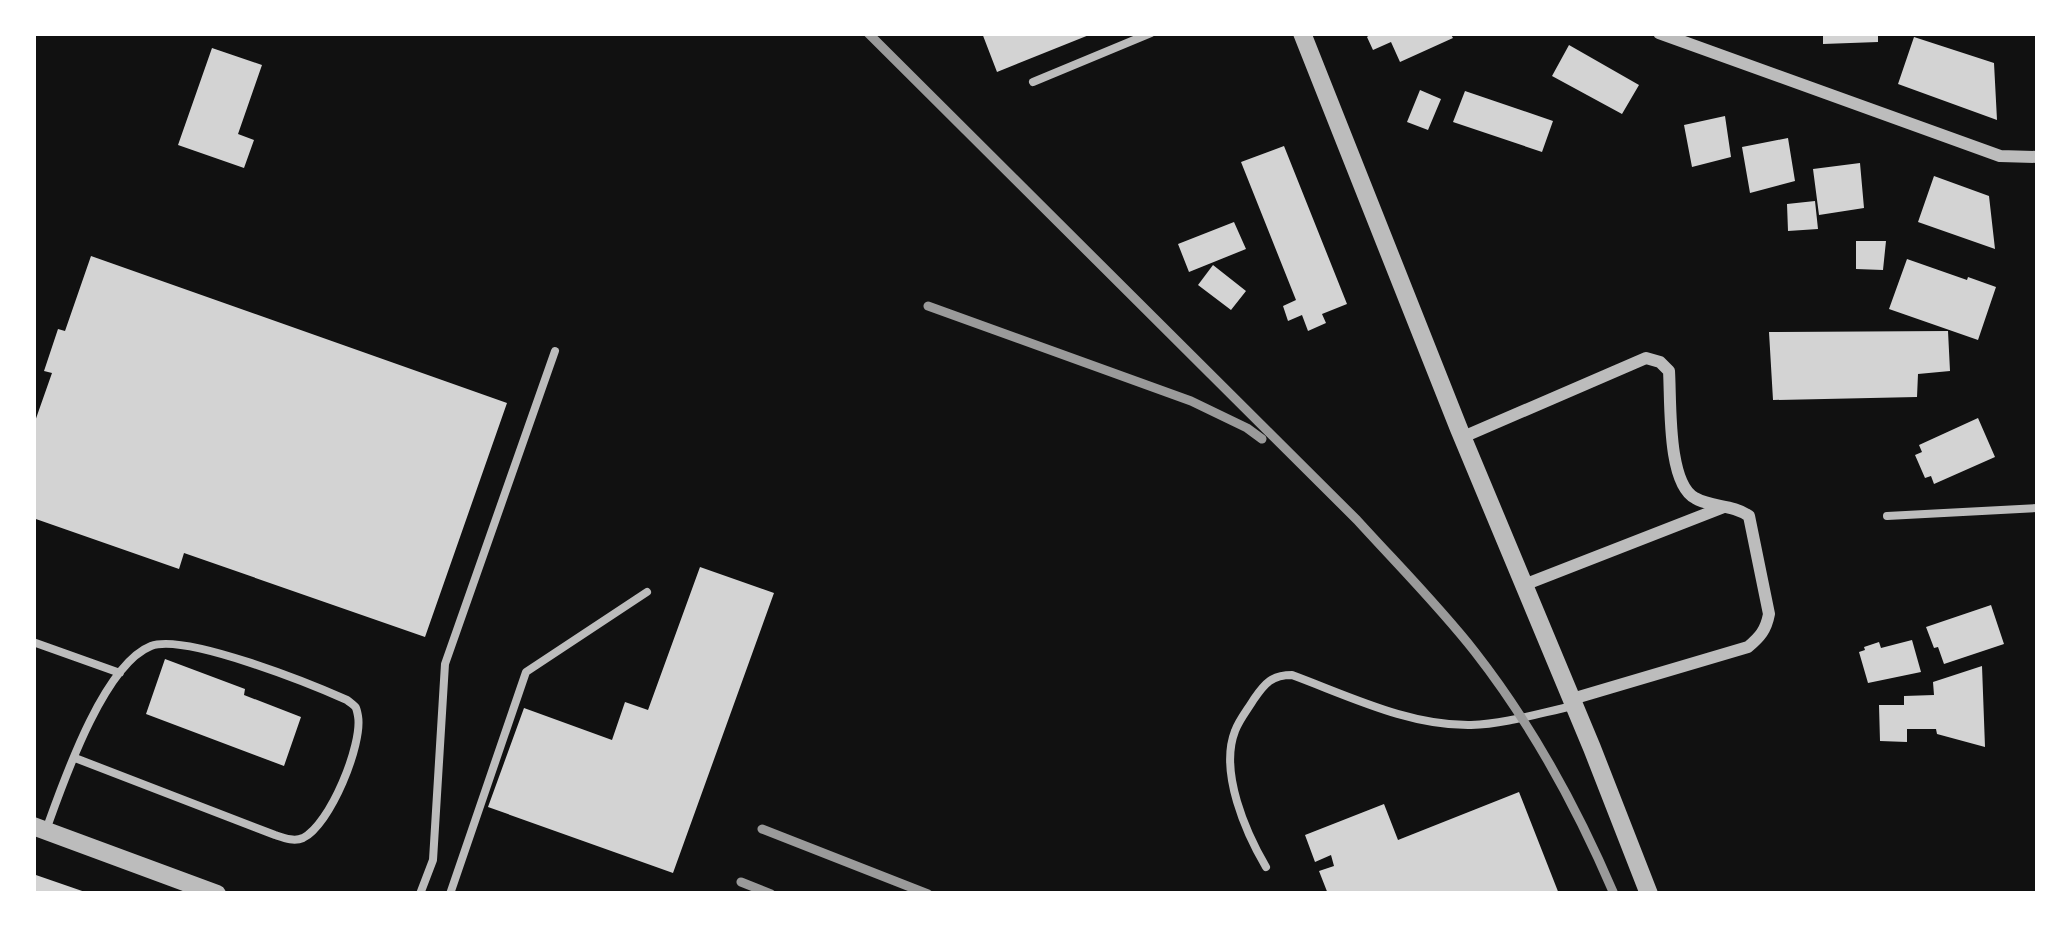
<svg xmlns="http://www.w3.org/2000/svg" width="2071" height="927" font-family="'Asap Condensed',sans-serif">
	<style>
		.building { fill: #d3d3d3 }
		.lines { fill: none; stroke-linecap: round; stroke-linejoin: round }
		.service { stroke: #bcbcbc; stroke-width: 8 }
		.minor { stroke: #bcbcbc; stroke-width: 12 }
		.tertiary { stroke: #bcbcbc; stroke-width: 18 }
		.rail { stroke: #9a9a9a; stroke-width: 9 }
	</style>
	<rect width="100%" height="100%" fill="#111"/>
	<path class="building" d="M982,33H1094L997,72Z
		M1372,33H1450L1453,38L1400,62L1391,42L1373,50L1367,37Z
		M1823,33H1878V42L1823,44Z
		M1914,37L1994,63L1997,120L1898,84Z
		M1569,45L1639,85L1622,114L1552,76Z
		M212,48L262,65L238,134L254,140L244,168L178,145Z
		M1420,90L1441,99L1428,130L1407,122Z
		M1465,91L1553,121L1542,152L1453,122Z
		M1725,116L1731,157L1692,167L1684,125Z
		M1788,138L1795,181L1750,193L1742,147Z
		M1284,146L1347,304L1322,314L1326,323L1308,331L1302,315L1288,321L1283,306L1296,300L1241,162Z
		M1860,163L1864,208L1819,215L1813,169Z
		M1934,176L1989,196L1995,249L1918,222Z
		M1815,201L1818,229L1788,231L1787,204Z
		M1234,222L1246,249L1189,272L1178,244Z
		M1856,241H1886L1883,270L1856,269Z
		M91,256L507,403L425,637L184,553L179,569L33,518V427L52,373L44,371L58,329L65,331Z
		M1907,259L1967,280L1968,277L1996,287L1978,340L1889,309Z
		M1213,265L1246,291L1231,310L1198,285Z
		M1948,331L1950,371L1918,374L1917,397L1773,400L1769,332Z
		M1978,418L1995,457L1934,484L1931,476L1925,478L1915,455L1922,452L1919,445Z
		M700,567L774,593L673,873L488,807L524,708L612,740L625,702L648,710Z
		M1991,605L2004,644L1944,664L1938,647L1934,648L1926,627Z
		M1912,640L1921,672L1868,683L1859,652L1865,650L1864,647L1879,642L1881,648Z
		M165,659L245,689L244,695L301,717L284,766L146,714Z
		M1982,666L1985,747L1937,734L1936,729H1907V742L1880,741L1879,705H1904V696L1934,695L1933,682Z
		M1519,792L1559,894H1328L1319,871L1334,866L1331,855L1315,862L1305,835L1384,804L1398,840Z
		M33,874L88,893V894H33Z"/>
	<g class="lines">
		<path class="service" d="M1033,82L1151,33
			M1887,516L2038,508
			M33,642L120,673
			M46,830C63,783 103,665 151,646C185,633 311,684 347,700C356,707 356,705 358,716C363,744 330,825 303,838C294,842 284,838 275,835L75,758
			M1266,867C1246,833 1219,772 1235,731C1239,720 1248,709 1254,699C1265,683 1272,675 1292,675C1349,696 1409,726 1471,725C1505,724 1540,713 1573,706
			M420,894L433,860L445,664L555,351
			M450,894L526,672L647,592"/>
		<path class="minor" d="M1659,33L2000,156L2038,157
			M1463,437L1646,358L1660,362L1669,371C1671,402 1667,483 1695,498C1712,508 1732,504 1749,516L1769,614C1766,630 1760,637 1748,647L1572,699
			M1524,585L1724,507"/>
		<path class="tertiary" d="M1302,33L1459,429L1592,748L1649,894
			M33,826L217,894"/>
		<path class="rail" d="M868,33L1357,520C1397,564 1439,606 1475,652C1532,725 1578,810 1614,894
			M928,306L1191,401L1247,428L1262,439
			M762,829L928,894
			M741,882L771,894"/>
	</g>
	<rect width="2071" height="927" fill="none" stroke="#ffffff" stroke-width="72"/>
</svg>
